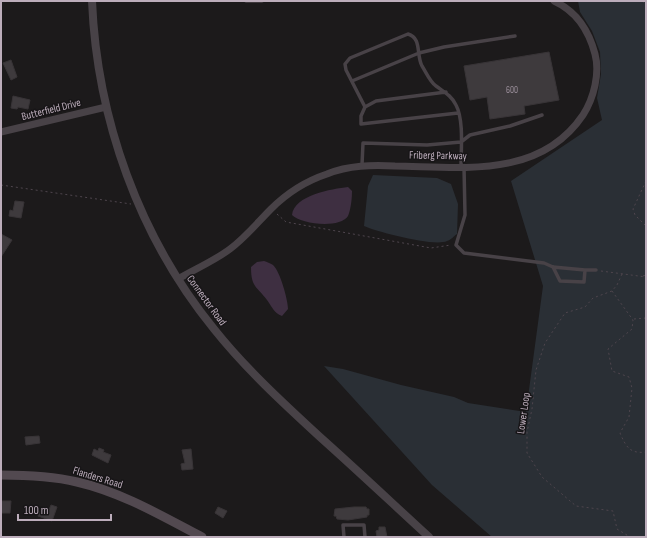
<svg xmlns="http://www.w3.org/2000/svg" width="647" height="538" font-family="'Sofia Sans Condensed',sans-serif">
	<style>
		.green { fill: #2a2f35 }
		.water { fill: #3e2f41 }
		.building { fill: #3e3a3d; stroke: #383437 }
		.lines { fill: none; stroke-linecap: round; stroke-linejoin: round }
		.path { stroke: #4e454d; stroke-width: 1; stroke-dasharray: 2 3; stroke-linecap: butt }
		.service { stroke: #484247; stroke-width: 3.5 }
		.minor { stroke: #484247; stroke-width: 7 }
		.tertiary { stroke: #484247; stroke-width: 8 }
		.secondary { stroke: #524950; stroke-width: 9 }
		.labels { text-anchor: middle; stroke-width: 3; stroke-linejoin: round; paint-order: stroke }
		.number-label { font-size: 9px; fill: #9c909c }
		.street-label { font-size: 11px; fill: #bcadbb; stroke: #171517 }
	</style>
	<rect width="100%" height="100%" fill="#1c1a1b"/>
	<path class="green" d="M578,1H646V537H492L432,485L324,366L343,369L401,385L454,397L468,403L526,412L543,286L511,181L602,120L597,98L601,74L600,52L592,31L580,12Z
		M373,175L437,178L451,184L458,204L457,234C454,236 451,240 447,241C434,247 378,232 364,226L368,186Z"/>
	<path class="water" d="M348,187L352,191C352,198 351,209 348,216C340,229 300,224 292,215C294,195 332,189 348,187Z
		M264,261C267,262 270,263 273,265C280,271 288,300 288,309L282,316C274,313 272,307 267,300C257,286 251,288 251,267L257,262Z"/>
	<path class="building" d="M549,52L559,100L524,106L525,114L490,119L487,97L470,100L464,66Z
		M11,60L17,77L11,80L3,63Z
		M13,96L30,100L28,109L18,107L17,109L11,108Z
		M15,201L24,202L21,218L9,216L10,210L13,211Z
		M1,234L12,240L1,257Z
		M39,436L40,443L26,445L25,437Z
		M99,448L104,450L103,452L111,455L108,463L92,455L94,449L98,451Z
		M191,449L193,469L182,470L181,464L185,463L182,450Z
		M1,501H11L10,513H1Z
		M51,505L57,507L52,521L38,516L41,508L49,510Z
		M218,507L227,511L223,518L215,513Z
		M354,507H366L367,509H369V515H367V517L348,520L337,519L336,516H334L335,509Z
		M379,527H385L387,537H377L376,531L379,530Z"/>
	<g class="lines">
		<path class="path" d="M642,1L646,5
			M646,181L633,209L635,215L646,226
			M1,185L131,204
			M277,214L286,222L431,248L451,245
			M601,271L646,277
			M622,274L617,285L612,291L593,298L585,307L565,313L545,343L536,370L532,409L527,432V453L542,477L576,506L613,511L617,529L630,537
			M643,276L646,275
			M612,291L633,320L632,329L608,349L612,371L629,377L632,388L629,417L620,433C626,447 630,454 646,452
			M634,319L646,318"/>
		<path class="service" d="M246,1H262
			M352,81L419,53L444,47L515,36
			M365,107L376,101L446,92
			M458,113L361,124V116L365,107L346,70L345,64L350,58L408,34C422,38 416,55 422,66C426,72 430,82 436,86C444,92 451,95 456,105C464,120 461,150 461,167
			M362,165L363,143L427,145L461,142L470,135L510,126L542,115
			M464,167L465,215L456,245L464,253L544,263L553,267L585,270L584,282L560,281L553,267
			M585,270H596
			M344,537L343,525H364L365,537"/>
		<path class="minor" d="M1,132L106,107
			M178,279C195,269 214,261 230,249C246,237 258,222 271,209C287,193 306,181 327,174C349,165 372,165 395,166C462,167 540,179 583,115C594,98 600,73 595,54C589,31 576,11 554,1"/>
		<path class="tertiary" d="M92,1C97,119 139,237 214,329C245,368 283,403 320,437C357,470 393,504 429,537"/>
		<path class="secondary" d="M1,475C27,475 52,476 77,482C121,492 162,516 202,537"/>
	</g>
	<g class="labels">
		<g class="number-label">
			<text x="512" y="93">600</text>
		</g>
		<g class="street-label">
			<text transform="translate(51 109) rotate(-14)" y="4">Butterfield Drive</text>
			<text transform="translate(438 155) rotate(1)" y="4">Friberg Parkway</text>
			<text transform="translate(207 300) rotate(54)" y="4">Connector Road</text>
			<text transform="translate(523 413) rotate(-82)" y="4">Lower Loop</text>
			<text transform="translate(98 477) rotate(17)" y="4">Flanders Road</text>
		</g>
	</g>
	<rect width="647" height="538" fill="none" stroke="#bcadbb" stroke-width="4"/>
	<path d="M18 514v6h93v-6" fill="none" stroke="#bcadbb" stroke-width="2"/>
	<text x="24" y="514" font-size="12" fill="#bcadbb" stroke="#171517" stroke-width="3" paint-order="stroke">100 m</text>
</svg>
